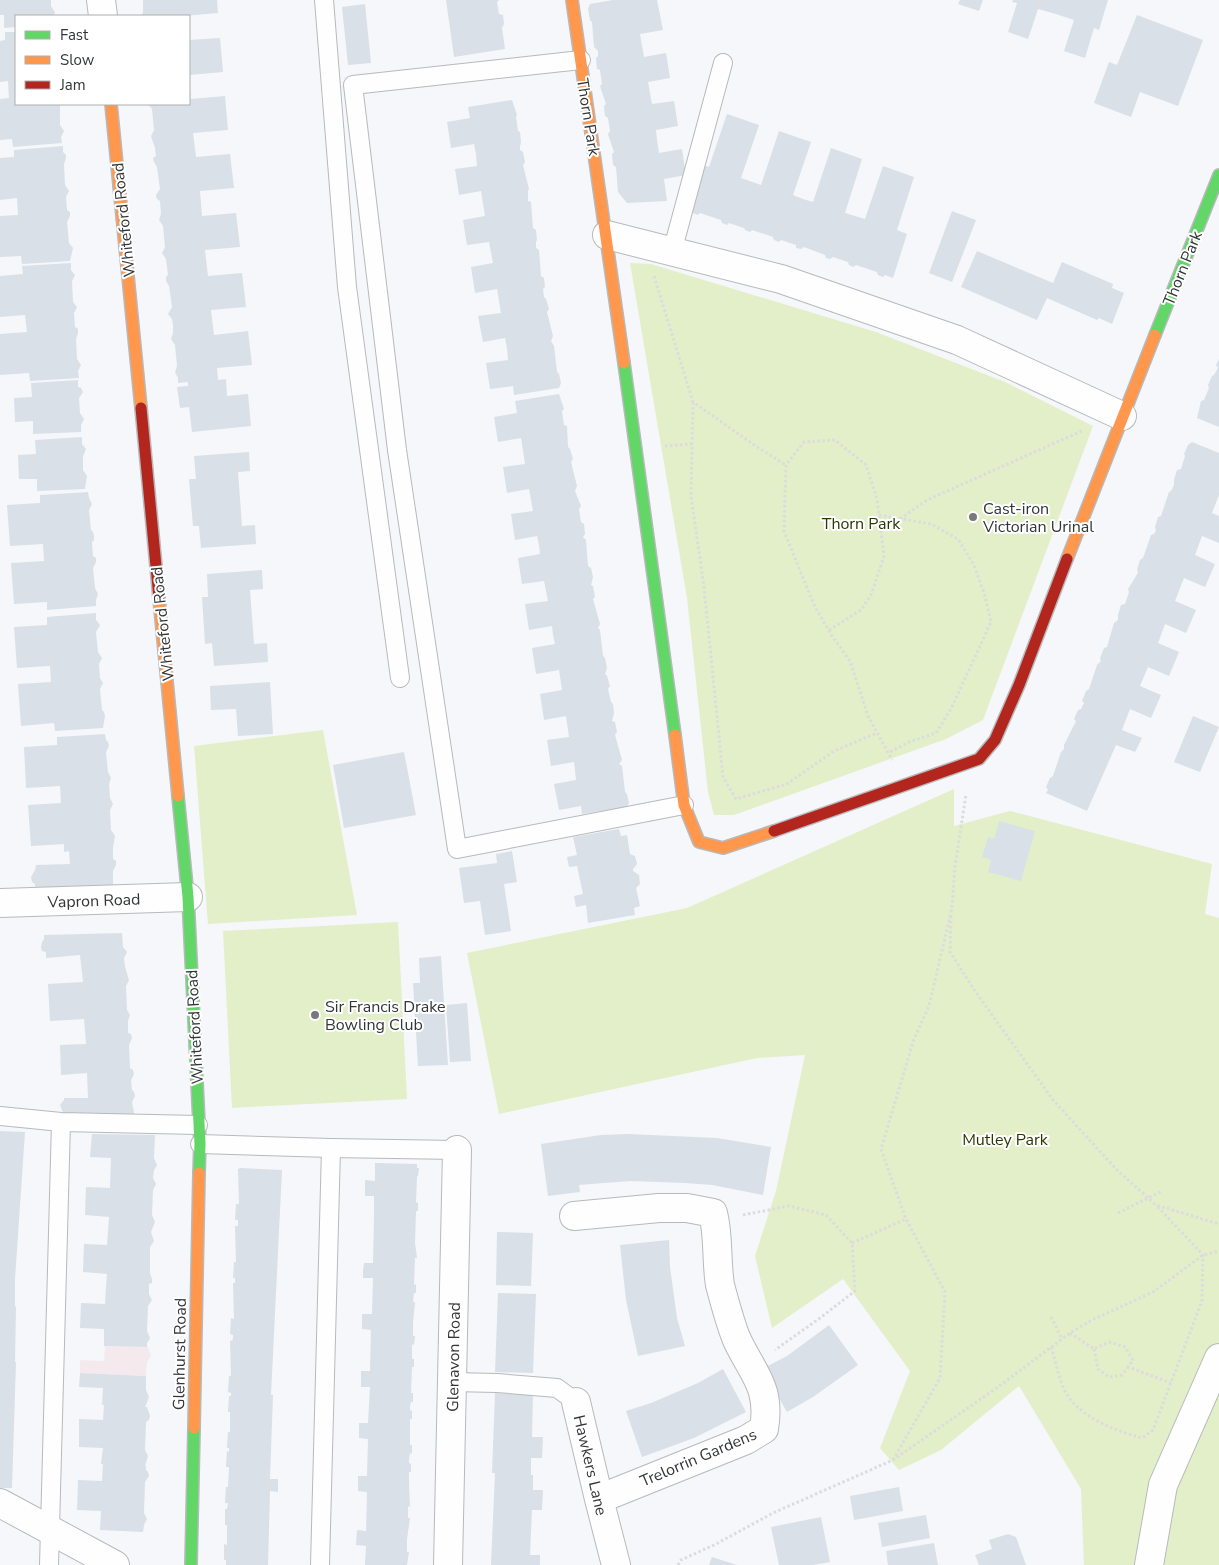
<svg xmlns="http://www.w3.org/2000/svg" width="1219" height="1565" font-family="'Nunito Sans',sans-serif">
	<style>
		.commercial { fill: #f4eaee }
		.green { fill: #e3efc8 }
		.building { fill: #dae0e8 }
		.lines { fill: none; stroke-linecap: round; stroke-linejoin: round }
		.lane-casing { stroke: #b7b9bb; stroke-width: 20 }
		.street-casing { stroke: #b7b9bb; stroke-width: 30 }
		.fast-casing { stroke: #b7b9bb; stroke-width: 14 }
		.slow-casing { stroke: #b7b9bb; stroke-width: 14 }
		.jam-casing { stroke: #b7b9bb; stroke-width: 14 }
		.path { stroke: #dbdcdd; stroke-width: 3; stroke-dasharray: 2.5 2.5; stroke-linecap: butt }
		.lane { stroke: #fefefe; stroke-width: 18 }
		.street { stroke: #fefefe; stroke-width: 28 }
		.fast { stroke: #63d668; stroke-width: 11 }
		.slow { stroke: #ff974d; stroke-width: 11 }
		.jam { stroke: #b3261e; stroke-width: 11 }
		.poi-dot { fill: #77797c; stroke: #fff; stroke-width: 2 }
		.labels { text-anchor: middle; stroke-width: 4; stroke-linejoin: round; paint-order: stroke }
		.street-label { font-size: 16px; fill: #333538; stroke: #fff }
		.poi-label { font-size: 16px; fill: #333538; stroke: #fff; text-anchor: start }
		.park-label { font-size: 16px; fill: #2c3700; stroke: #fff }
	</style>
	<rect width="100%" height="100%" fill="#f5f7fa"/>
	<path class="commercial" d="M105,1346L148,1347L151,1356L147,1362L146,1376L80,1373V1360L104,1361Z"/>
	<path class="green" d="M630,263L651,264L876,332L1005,382L1093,426L983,720L946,739L734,815H714L708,792L687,598Z
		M323,730L357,915L208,924L194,746Z
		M954,789V826L1010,811L1212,864L1205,914L1219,918V1565H1084L1081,1489L1019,1386L941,1450L899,1470L880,1448L910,1371L843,1279L772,1328L755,1256L776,1191L805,1055L757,1058L499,1114L467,953L687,908Z
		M398,922L407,1099L232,1108L223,931Z"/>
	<path class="building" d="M0,0H51V6L55,12L54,15L16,16V27L4,28V15H0Z
		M143,0H217L218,13L183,16H140L143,13Z
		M446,0H499L497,2L499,14L503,15L504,24L502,28L505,49L454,57Z
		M613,0H657L663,30L640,34L644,57L666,53L670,78L648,82L652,104L674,101L678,126L656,130L657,140L659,153L682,149L686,175L664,179L667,201L627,203L618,192L616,167L613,165L612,154L614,152L608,134L610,131L608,118L605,116L604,106L606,104L600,86L602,84L600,70L597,69L596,58L598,56V51L594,47L592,22L590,20L588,9L590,4Z
		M960,0H983L979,11L958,4Z
		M1013,0H1108L1099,30L1094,28L1085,58L1064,51L1074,20L1056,14L1038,9L1028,39L1008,32L1017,3L1012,2Z
		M365,4L371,63L348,65L342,7Z
		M1137,15L1203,40L1178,106L1140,92L1131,117L1094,103L1109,62L1117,65Z
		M5,32H16V104H60V125L64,131L61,137L62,143L13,147L12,139L0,140V99L9,98L8,81L0,82V41L5,40Z
		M220,38L223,72L189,75V40Z
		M189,91H190L191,99L225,96L228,130L193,133L196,157L230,154L234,188L200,191L202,216L236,213L240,247L205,250L208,276L242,273L246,307L211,310L214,335L248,331L252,365L217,368L218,380L226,379L227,396L248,394L251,426L192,432L189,407L180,408L177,387L188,386V382L178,383V378L175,372L177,366L175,345L171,339L173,333V325L172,319L168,314L172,307L169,286L166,281V277L168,275L166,259L162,253L165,247L163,226L159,220L161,214L160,201L157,199L156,195L160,189L157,167L154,162L153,158L156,156L155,148L151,136L154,130L152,109L148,104H189Z
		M512,100L517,115L516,117L518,131L520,132L521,142L520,147V150L523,152L525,162L523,165L529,189L528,191V201L531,202L533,228L536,230L537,240L536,242V248L539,250L541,276L544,278L545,287L543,289L544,297L546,299L549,309L547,312L553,336L551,341L554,346L557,372L559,374L561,383L559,388L514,395L513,386L490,389L486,363L508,360L507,348L505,338L483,342L478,316L501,313L497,289L475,293L471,267L493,263L489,242L467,245L463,220L485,216L481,191L459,195L455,169L477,166L476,154L474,144L451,148L447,122L470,118L468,107Z
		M727,114L759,125L741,178L761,185L779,131L811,142L793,195L803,199L813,202L831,148L862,159L845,213L865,219L883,166L914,177L897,230L907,234L893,278L885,275L883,277L878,275L877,272L856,265L853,267L849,265L848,262L833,257L830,259L826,258L825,255L804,247L801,249L796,248V245L781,240L779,242L774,240L773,237L752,230L750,232L745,230L744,228L729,223L727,225L722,223L721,220L700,213L698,215L693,213L692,210L700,164L709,167Z
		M63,146V152L66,155V158L64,164L65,185L69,191L66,197L67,210L70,212V216L67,222L69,243L73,248L70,261L22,264L21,256L0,257V216L18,215L17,198L0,200V158L14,157V150Z
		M952,211L976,220L952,282L929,273Z
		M977,251L1053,283L1062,262L1113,284L1112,288L1124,293L1112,324L1099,318L1097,320L1047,298L1037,320L961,287Z
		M71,263V270L75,275L72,281L73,302L77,307L74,313L75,327L78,329V333L76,339L77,359L81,365L78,371L79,378L30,381L29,373L0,375V334L27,332L25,315L0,317V276L23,274L22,266Z
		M1219,359V427L1197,418L1201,401L1204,400L1209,388L1208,385L1212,376L1214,375L1218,368L1216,365Z
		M78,380V387L81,388L83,392L79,398L80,413L84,419L81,425V432L33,434V421L15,422L14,398L32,397L31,383Z
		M559,394L564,409L562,411L564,425L567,426L568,447L570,449L573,459L571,462L577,486L575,491L581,506L579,509L581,522L584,524L585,534L583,537L586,540L588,566L591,568L593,577L591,585L593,586L595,597L593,599L600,624L598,628L600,630L603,656L605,658L607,668L605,674L607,676L610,686L608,689L611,702L613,704L614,713L612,721L615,722L617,732L615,735L622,760L619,764L622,766L625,792L627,794L629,803L627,807L582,814L581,806L559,810L554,784L576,780L574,762L551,766L547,740L569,737L566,716L544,720L540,694L562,690L559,670L536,674L532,648L555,644L553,635L552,626L529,630L525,604L548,601L544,581L522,584L518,558L540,554L539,545L537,536L515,540L511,514L533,511L529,489L507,493L503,467L525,464L521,438L498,442L494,417L517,413L515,401Z
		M82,437V444L86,449L83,456V470L87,476L85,489L37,491V479H19L18,455L36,454L35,440Z
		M1192,442L1219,453V495L1212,513L1219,516V543L1202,536L1195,555L1215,564L1205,587L1184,578L1175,601L1196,610L1186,633L1165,624L1160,638L1158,643L1179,652L1169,676L1148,667L1140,686L1161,695L1151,718L1130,709L1122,730L1142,738L1135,752L1116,745L1087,811L1046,793L1048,790L1046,787L1050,778L1053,776L1061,752L1064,749V745L1076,721L1074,719L1078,710L1081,709L1084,703L1082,701L1086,691L1089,689L1097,665L1101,661L1100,658L1104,648L1107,647L1114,623L1118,620V615L1121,605L1125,604L1129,592L1128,589L1136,576L1138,572L1137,570L1140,560L1143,558L1151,535L1154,534L1156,530L1155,527L1158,517L1161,516L1169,492L1171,491L1174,485V480L1177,470L1181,469L1185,456L1184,454L1188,445Z
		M249,452L250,471L238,472L242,526L255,525L256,544L201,548L199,526H193L189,479H196L194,456Z
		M88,492L89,498L92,504L89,510L91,530L93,532L94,536V540L92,542L93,556L96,558V562L93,568L95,588L98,594L96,600V606L47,610V602L14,604L11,563L44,561L43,544L10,546L7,505L40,503V495Z
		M969 518a4 4 0 1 1 8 0a4 4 0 1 1-8 0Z
		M262,570L263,589L250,590L254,644L267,643L268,662L214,666L212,643L205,644L202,597H208L207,574Z
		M96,613V620L100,625L96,632L98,652L102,658L99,664L100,678L103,683L100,689L102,710L104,712L105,716L103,728L55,731L54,723L21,726L18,684L51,682L50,666L17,668L14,627L47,625V617Z
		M270,682L273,734L238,736L236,709L211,710L210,686Z
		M1193,716L1219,727L1200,772L1174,762Z
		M105,734L106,740L108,742L109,746L106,752L108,772L111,778L109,784L110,798L113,804L110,810L111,830L115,836L113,848V859L116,861V865L113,871V885L35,888V884L32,882L31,877L35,870L36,865L70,864L69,851L64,852V844L31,846L28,805L61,803L60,786L26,788L24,747L57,745V737Z
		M404,752L416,815L344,828L333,765Z
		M999,821L1035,831L1021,881L988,872L991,860L982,857L988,837L994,839Z
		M619,829L621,836L627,835L630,854L635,856L637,864L633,869V871L639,875L640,884L636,888L640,906L634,908L635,915L588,923L586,905L576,907L574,896L583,894L577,866L569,867L567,857L577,855L573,837Z
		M512,851L517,882L504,884L511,931L485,935L480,901L464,903L459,868L497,863L496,854Z
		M122,933L123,947L127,952L124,958L125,967L129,980L126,986L127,1010L130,1015L128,1021V1033L131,1034L132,1038L129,1045L130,1068L133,1070L134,1074L131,1080L132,1090L134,1092L135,1096L132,1102L135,1118L64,1115L60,1105L64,1100V1098H88L87,1073L61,1075L60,1045L86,1044L84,1019L50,1021L48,984L83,982L80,955L46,958V952L42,951L41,947L42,942L44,939V935Z
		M441,956L448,1065L418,1066L413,983H420L419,958Z
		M467,1003L471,1061L450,1062L446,1005Z
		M0,1131L25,1132L15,1279V1306L16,1307L15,1362H16L12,1488H0Z
		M92,1134L155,1135L154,1158L157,1165L154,1170L153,1178L156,1184L153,1190L152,1215L155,1222L151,1232L154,1241L150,1247V1273L152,1279V1283L149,1284V1294L152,1300L148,1306L147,1331L150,1338L147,1343V1347L104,1346V1329L80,1328L81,1303L105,1304L106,1287L107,1274L83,1272L84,1244L107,1245L109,1217L85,1215L86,1187L110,1188L111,1158L90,1157Z
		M628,1134L717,1138L771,1147L763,1195L712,1185L686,1183L630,1181L579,1185L580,1192L548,1196L541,1144L601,1135Z
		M375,1163L417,1164V1168H419L418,1176H417L416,1202L418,1203V1211H416L415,1243L417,1258H415L414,1285L416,1284V1293H414L413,1302H415L413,1323V1336H415L414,1345L412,1344V1359H414V1367H412L411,1393H413V1402H411L410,1407V1410L412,1411V1419H410V1445H412V1454L410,1453L409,1460V1463L411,1464V1472H409V1485L410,1507L408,1506V1518H410L407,1539V1552H409L407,1565H365L366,1546L356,1545L357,1530L366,1531L367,1492L358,1491V1476H367L368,1439L359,1438V1423H368L370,1387H361V1371H370L371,1330L362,1329V1314H372L373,1278H363V1270L364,1263H373L374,1217V1196H365V1180L375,1181Z
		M240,1168L282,1170L271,1395H273L270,1479H278V1492L270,1491L268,1565H226V1560H224V1544L227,1545V1525H225V1509H227L228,1503H225L226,1487H228L229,1467H226L227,1451L229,1452V1448H227L228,1432H230V1412H228L229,1396H231V1393L228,1392L229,1376H231L230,1340L232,1341L233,1338V1335L230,1334L231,1318L234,1319L233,1283H235V1278H233L234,1262H236L235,1226H238V1220H235L236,1204H239L238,1169Z
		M497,1232L533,1233L531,1286L496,1285Z
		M669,1240L670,1267L677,1318L685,1346L638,1356L626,1300L620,1245Z
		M498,1293L536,1294L533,1373L495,1372Z
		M829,1325L858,1365L813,1397L787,1412L762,1369L787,1356Z
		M723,1369L746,1412L694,1438L642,1457L626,1411L651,1403L698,1383Z
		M80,1373L146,1376V1390L149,1397L145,1407H147L150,1416L149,1420L146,1422L145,1450L148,1456L145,1466H146V1470L148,1472L149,1476L145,1482L144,1513L147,1519L144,1525L143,1532L100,1530L101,1511L77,1510L78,1480L102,1481L103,1464H101L103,1448L79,1447V1419L103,1420L104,1405H102L103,1388L79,1387Z
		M495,1393L533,1395L532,1437H543L542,1458H531V1475H533V1490H543L542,1510H532L530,1555H540V1565H491L495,1473H492Z
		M899,1487L903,1511L854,1520L850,1496Z
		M926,1515L930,1538L882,1547L878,1523Z
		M821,1517L830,1562L813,1565H779L771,1527Z
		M1008,1534L1016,1537L1026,1565H979L975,1555L992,1549L989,1540Z
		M934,1543L938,1565H888L886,1551Z
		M712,1557L737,1565H709Z"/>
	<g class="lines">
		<defs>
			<path id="lane" d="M324,0L347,287L400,678
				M581,60L353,85L397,450L457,849L684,805
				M672,252L723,63
				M0,1116L61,1122L198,1125
				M200,1144L331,1148L457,1150
				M452,1382L497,1383L557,1388L576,1402
				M49,1565L61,1122
				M320,1565L331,1148"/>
			<path id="street" d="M101,0L103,16
				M607,235L781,279L957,340L1122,416
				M0,903L188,897
				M574,1216L659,1208H687L713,1213C719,1236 716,1261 720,1285C724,1300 731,1326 737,1340C753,1374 771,1387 764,1429L746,1440L599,1499
				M576,1402L599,1499L616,1565
				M0,1503L115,1565
				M448,1565L457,1150
				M1149,1565L1163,1485L1219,1358"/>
			<path id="fast" d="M1155,335L1219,175
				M624,363L675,735
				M178,796L188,897L200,1144L199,1173
				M191,1565L194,1428"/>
			<path id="slow" d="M572,0L624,363
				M111,104L141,408
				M1067,559L1155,335
				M159,598L178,796
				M675,735L684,805L699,842L723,848L774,831
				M194,1428L199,1173"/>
			<path id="jam" d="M141,408L159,598
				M774,831L979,759L995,740L1019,685L1067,559"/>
		</defs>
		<use href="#lane" class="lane-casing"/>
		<use href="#street" class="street-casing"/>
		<use href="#fast" class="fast-casing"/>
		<use href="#slow" class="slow-casing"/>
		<use href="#jam" class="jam-casing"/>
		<path class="path" d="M654,276L693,402L757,447L786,465
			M693,402L691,496L704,587L723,777L736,799L787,784L834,751L877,733
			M665,446L692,444
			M879,515L931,524L958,539L974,565L984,593L991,622L951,709L936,733L909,742L888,753
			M900,519L927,500L1084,430
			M829,630L861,610L871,595L884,556L877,499L866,465L835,440L804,442L786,465L784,531L814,605L832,636L850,661L868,716L892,760
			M951,916L950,952L975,991L1053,1100L1117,1170L1156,1205L1219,1224
			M1118,1213L1162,1191
			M743,1215L789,1206L826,1215L852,1243L855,1291L820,1318L775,1350
			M852,1243L906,1219
			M1051,1317L1062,1339
			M1070,1333L1094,1349L1109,1342L1125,1347L1133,1360L1128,1367L1171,1383
			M1051,1347C1057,1364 1059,1385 1070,1399C1088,1421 1117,1431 1142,1438L1153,1430L1202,1301L1203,1255L1156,1205
			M1094,1349L1098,1369L1109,1377L1122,1375L1128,1367
			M893,1460L940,1378L945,1292L906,1219L881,1149L914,1039L929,1006L952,908L955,867L966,794
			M678,1565L681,1560L716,1544L773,1513L893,1460L998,1387L1070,1333L1092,1320L1153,1292L1203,1255L1219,1251"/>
		<use href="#lane" class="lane"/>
		<use href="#street" class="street"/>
		<use href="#fast" class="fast"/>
		<use href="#slow" class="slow"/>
		<use href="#jam" class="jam"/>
	</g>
	<g class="poi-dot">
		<circle cx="973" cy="517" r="5"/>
		<circle cx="315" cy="1015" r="5"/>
	</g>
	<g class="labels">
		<g class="street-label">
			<text transform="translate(589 117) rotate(81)" y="6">Thorn Park</text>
			<text transform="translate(123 220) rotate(-96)" y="6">Whiteford Road</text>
			<text transform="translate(1182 268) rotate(-68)" y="6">Thorn Park</text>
			<text transform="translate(162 624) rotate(-96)" y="6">Whiteford Road</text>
			<text transform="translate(94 900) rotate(-2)" y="6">Vapron Road</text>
			<text transform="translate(194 1027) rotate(-93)" y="6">Whiteford Road</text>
			<text transform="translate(179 1354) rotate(-89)" y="6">Glenhurst Road</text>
			<text transform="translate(453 1357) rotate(-89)" y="6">Glenavon Road</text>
			<text transform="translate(698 1457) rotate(-23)" y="6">Trelorrin Gardens</text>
			<text transform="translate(591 1465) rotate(77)" y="6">Hawkers Lane</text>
		</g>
		<g class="poi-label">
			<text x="983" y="514">Cast-iron<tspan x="983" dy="18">Victorian Urinal</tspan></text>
			<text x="325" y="1012">Sir Francis Drake<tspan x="325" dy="18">Bowling Club</tspan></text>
		</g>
		<g class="park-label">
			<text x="861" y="529">Thorn Park</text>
			<text x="1005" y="1145">Mutley Park</text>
		</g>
	</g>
	<rect x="15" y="15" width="175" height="90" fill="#ffffff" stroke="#adaeaf"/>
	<rect x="25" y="31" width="25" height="8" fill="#63d668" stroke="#adaeaf"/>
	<text x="60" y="40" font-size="15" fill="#333538">Fast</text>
	<rect x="25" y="56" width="25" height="8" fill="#ff974d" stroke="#adaeaf"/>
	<text x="60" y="65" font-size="15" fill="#333538">Slow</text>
	<rect x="25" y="81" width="25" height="8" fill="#b3261e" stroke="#adaeaf"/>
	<text x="60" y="90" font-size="15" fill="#333538">Jam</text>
</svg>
